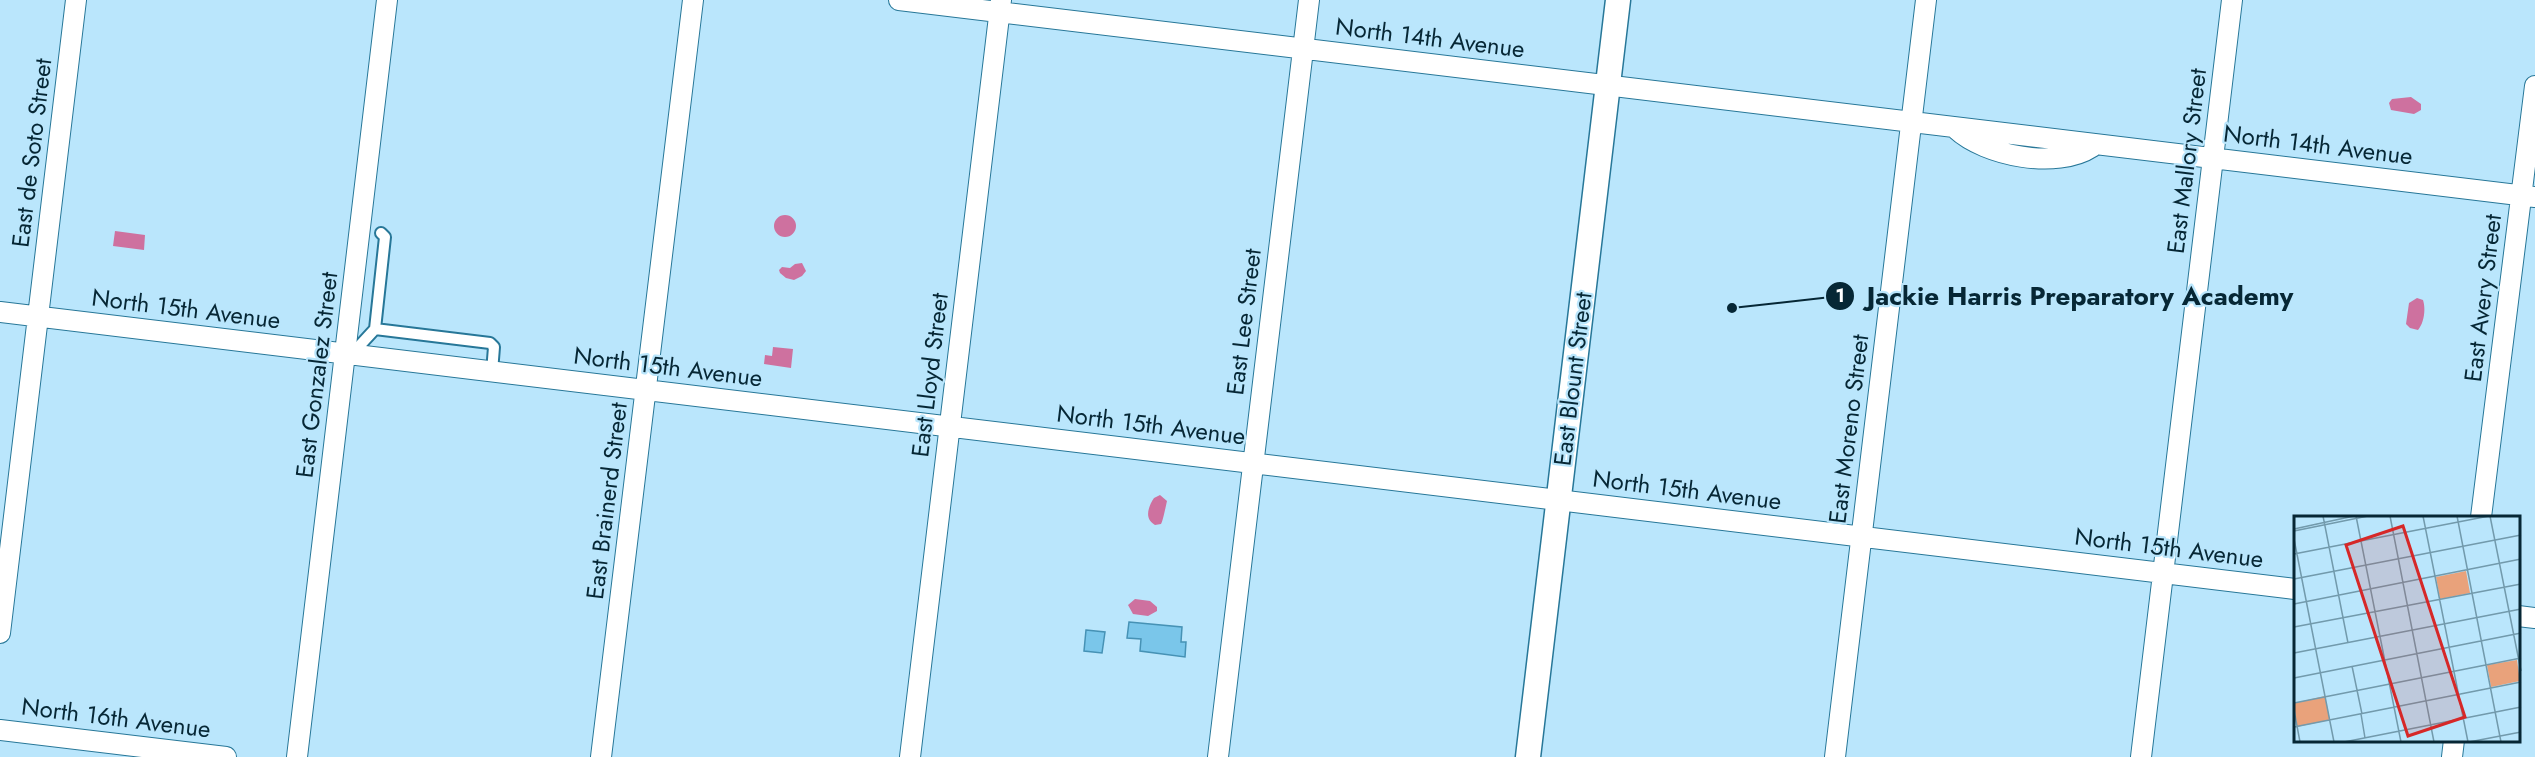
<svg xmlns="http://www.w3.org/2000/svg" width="2535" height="757" font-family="Jost,sans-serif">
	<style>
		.water { fill: #ce719f }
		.building { fill: #7ac6ea; stroke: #4692b5; stroke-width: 1.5 }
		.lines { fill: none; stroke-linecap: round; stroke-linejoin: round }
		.service-casing { stroke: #277798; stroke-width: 14 }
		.minor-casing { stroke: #277798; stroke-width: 22 }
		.tertiary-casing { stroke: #277798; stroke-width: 27 }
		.service { stroke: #fff; stroke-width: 10 }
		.minor { stroke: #fff; stroke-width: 20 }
		.tertiary { stroke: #fff; stroke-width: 24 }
		.labels { text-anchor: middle; stroke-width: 4.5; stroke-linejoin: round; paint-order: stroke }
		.street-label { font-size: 24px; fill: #062735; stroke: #bae6fc }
		.inset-road { fill: none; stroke: #729aac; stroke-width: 1.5 }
		.view { fill: #d62828; fill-opacity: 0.15; stroke: #d62828; stroke-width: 3 }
		.inset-edge { fill: none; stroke: #062735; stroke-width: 3 }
		.leader { fill: none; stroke: #062735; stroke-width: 2 }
		.callout-dot { fill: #062735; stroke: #bae6fc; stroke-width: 2 }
		.mark-label { font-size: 18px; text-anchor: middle; font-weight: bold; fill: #fff }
		.callout-label { font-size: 26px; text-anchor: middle; font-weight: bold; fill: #062735; stroke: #bae6fc; stroke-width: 4.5; stroke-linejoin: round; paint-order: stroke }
	</style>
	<rect width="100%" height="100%" fill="#bae6fc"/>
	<path class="water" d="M2411,97L2421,104V110L2414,114L2391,110L2389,103L2392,99Z
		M774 226a11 11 0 1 1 22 0a11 11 0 1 1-22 0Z
		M115,231L145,235L144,250L113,246Z
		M802,263L806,271L802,276L794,280L786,278L780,273L779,270L782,267L790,268L795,264Z
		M2417,298L2423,300C2426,309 2424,323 2418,330L2410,328L2406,324L2409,303Z
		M773,347L793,349L791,368L764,364L765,355L772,356Z
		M1160,495L1167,501C1166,505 1163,521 1161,524L1155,525C1144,519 1148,507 1154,498Z
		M1135,599L1150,601L1157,607V611L1148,616L1133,614L1128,605Z"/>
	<path class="building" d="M1129,622L1182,627L1181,642H1186L1185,657L1140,651L1141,639L1127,638Z
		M1086,630L1105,632L1102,653L1084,651Z"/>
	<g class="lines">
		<defs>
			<path id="service" d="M375,329L490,343L494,347L492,372
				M351,355L375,329L385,237L381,233"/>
			<path id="minor" d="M899,0L2535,197
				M1956,129C1985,156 2057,170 2092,147
				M0,312L2295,589
				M2481,517L2535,86
				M2518,616L2535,618
				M0,633L76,0
				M0,730L226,757
				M297,757L387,0
				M601,757L693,0
				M910,757L1001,0
				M1218,757L1309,0
				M1835,757L1926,0
				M2141,757L2232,0
				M2452,757L2454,740"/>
			<path id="tertiary" d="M1528,757L1618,0"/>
		</defs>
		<use href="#service" class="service-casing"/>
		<use href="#minor" class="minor-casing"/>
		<use href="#tertiary" class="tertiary-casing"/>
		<use href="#service" class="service"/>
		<use href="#minor" class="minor"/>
		<use href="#tertiary" class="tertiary"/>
	</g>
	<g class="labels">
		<g class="street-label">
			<text transform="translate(1430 38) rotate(7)" y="8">North 14th Avenue</text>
			<text transform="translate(2318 145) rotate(7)" y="8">North 14th Avenue</text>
			<text transform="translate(32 153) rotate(-83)" y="8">East de Soto Street</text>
			<text transform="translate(2187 161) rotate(-83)" y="8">East Mallory Street</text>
			<text transform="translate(2483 298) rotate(-83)" y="8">East Avery Street</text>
			<text transform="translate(186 309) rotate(7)" y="8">North 15th Avenue</text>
			<text transform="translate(1244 322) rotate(-83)" y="8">East Lee Street</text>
			<text transform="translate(668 367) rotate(7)" y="8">North 15th Avenue</text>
			<text transform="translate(317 375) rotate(-83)" y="8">East Gonzalez Street</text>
			<text transform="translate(930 375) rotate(-83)" y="8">East Lloyd Street</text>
			<text transform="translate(1573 379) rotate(-83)" y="8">East Blount Street</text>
			<text transform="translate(1151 425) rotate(7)" y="8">North 15th Avenue</text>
			<text transform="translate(1849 429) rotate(-83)" y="8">East Moreno Street</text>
			<text transform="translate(1687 490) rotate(7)" y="8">North 15th Avenue</text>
			<text transform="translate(607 501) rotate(-83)" y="8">East Brainerd Street</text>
			<text transform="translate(2169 548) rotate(7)" y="8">North 15th Avenue</text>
			<text transform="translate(116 718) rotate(7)" y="8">North 16th Avenue</text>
		</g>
	</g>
	<g transform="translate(2294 516)">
		<rect width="226" height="226" fill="#bae6fc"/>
		<path d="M172,55L176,77L146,83L142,61ZM223,144L226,165L197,171L193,149ZM31,180L36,204L3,211L0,187Z" fill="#e9a27b"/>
		<path class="inset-road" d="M29,0L54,127M62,0L107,226M96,0L140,226M129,0L174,226M163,0L207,226M196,0L227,155M0,13L60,0M0,15L74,0M0,23L40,226M0,38L195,0M0,63L227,19M0,88L227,43M0,111L227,68M0,137L227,93M58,150L68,198M0,162L227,117M0,187L227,142M0,194L6,226M67,198L71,222M0,211L227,166M50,226L227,191M175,226L227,216"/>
		<path class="view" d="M109,10L171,201L114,220L52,29Z"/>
		<rect width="226" height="226" class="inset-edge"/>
	</g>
	<path class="leader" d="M1732 308L1840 296"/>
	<g class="callout-dot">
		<circle cx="1732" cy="308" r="6"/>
		<circle cx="1840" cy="296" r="15"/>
	</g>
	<g class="mark-label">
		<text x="1840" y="302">1</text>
	</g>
	<g class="callout-label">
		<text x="2080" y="305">Jackie Harris Preparatory Academy</text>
	</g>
</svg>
